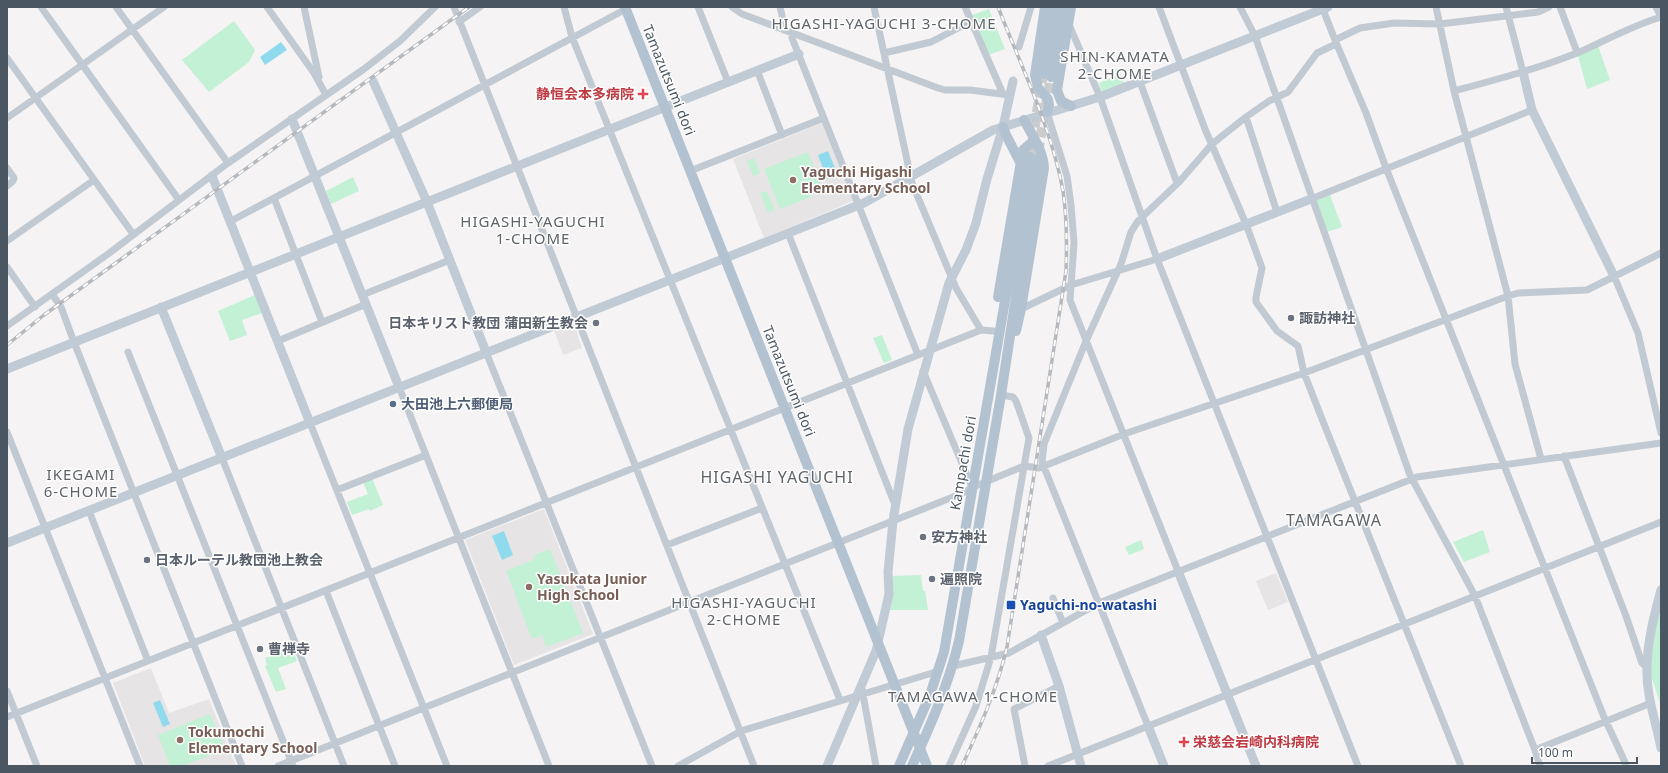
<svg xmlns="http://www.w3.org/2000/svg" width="1668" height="773" font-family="'Noto Sans','Noto Sans JP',sans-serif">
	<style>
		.education { fill: #e6e4e5 }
		.green { fill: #c3f1d5 }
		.water { fill: #90daee }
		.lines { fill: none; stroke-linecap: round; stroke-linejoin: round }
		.street-tunnel { stroke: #caccce; stroke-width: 7; stroke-dasharray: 7 3.5; stroke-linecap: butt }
		.primary-tunnel { stroke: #caccce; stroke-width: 10; stroke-dasharray: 10 5; stroke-linecap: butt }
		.street { stroke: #c1cad2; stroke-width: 7 }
		.secondary { stroke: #c1cbd6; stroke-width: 9 }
		.primary { stroke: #b3c2d1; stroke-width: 10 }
		.rail-casing { stroke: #b5b8bd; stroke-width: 3.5 }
		.rail { stroke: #fff; stroke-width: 2; stroke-dasharray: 6; stroke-linecap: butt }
		.health-dot { fill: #e0444e; stroke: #fff; stroke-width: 1.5 }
		.education-dot { fill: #8d6e63; stroke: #fff; stroke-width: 1.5 }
		.worship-dot { fill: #6b7280; stroke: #fff; stroke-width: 1.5 }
		.service-dot { fill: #5c6f8a; stroke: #fff; stroke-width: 1.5 }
		.transit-dot { fill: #1a4fb4; stroke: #fff; stroke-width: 1.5 }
		.labels { text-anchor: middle; stroke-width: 3; stroke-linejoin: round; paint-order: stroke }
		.street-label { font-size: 14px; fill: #4a5661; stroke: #fff }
		.health-label { font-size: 14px; font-weight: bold; fill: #be3a42; stroke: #fff; text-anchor: end }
		.education-label { font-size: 14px; font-weight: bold; fill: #785e54; stroke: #fff; text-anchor: start }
		.worship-label { font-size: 14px; font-weight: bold; fill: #5b616d; stroke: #fff; text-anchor: start }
		.service-label { font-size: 14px; font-weight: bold; fill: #4e5e75; stroke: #fff; text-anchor: start }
		.transit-label { font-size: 14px; font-weight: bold; fill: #164399; stroke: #fff; text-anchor: start }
		.neighbourhood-label { font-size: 15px; letter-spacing: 1px; fill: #5f6368; stroke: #fff }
		.quarter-label { font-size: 16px; letter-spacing: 1px; fill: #5f6368; stroke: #fff }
	</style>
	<rect width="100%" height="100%" fill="#f5f3f3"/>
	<path class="education" d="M822,123L853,201L764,238L733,159Z
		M574,323L582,348L563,355L554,330Z
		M544,509L593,634L514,665L465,540Z
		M1276,573L1288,602L1268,610L1256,581Z
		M151,668L169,713L209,699L236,766H145L113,683Z"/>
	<path class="green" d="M989,9L1005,49L988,55L972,15Z
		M234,21L255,50L249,62L209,92L182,60Z
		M1597,43L1610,80L1587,89L1577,52Z
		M1118,68L1124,83L1102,92L1099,83L1112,77L1110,72Z
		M808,152L822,188L810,193L811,197L780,209L764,169Z
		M754,158L760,173L753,176L747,161Z
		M353,177L359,191L331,204L326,191Z
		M767,191L775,210L768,213L760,193Z
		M1330,195L1342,227L1327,232L1315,200Z
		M255,295L262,313L242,320L247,335L230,341L218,311Z
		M882,335L892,360L884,363L873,338Z
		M372,478L383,505L370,511L369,509L352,515L347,502L368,494L363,482Z
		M1483,530L1490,552L1464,562L1453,542Z
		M1141,540L1144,549L1129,555L1125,547Z
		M550,549L583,633L546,647L542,635L532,639L506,571L535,559L534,555Z
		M921,575L923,591H925L928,610H890L893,595V576Z
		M1661,605V706L1650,672L1654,635Z
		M289,641L297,661L278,668L286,689L276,692L265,666L267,665L265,658L273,655L271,648Z
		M210,714L225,749L183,766H170L158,735Z"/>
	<path class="water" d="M281,42L287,50L265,65L260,57Z
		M828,151L838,175L827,179L818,155Z
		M504,531L513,555L502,560L492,536Z
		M160,700L170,724L163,727L153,703Z"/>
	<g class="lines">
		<path class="street-tunnel" d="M1624,760L1626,766"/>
		<path class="primary-tunnel" d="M1038,152L1051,77
			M1030,157L1043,74"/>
		<path class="street" d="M41,7L179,200
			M116,7L228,163
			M267,7L314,73L326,95
			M304,7L319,77
			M454,7L754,766
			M564,7L572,37L840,700
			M698,7L728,82
			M732,7L742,14L938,88L945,90H970L1009,95
			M780,7L785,28L784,30
			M874,7L912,183L956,288L981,330L993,331
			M965,7L1003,94
			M1159,7L1205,129L1246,224L1262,268L1256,297V302L1277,331L1298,346L1304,373L1322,419L1461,766
			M1240,7L1255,36L1410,475L1475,596L1535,750L1540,766
			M1322,7L1335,40L1366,113L1386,168L1604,717L1624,760
			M1436,7L1454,91L1508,296L1515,364L1541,459
			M1506,7L1523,72
			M1560,7L1577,52
			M1656,7L1661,17
			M459,22L480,7
			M1068,22L1100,97L1157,259L1358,766
			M792,34V38L796,48L918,355
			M1335,40L1360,28L1394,23L1440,24L1538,12L1549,7
			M1019,47L1031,7
			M884,53L931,42L970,22
			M7,58L133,234
			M757,70L782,135
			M1140,82L1177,183
			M1454,91C1495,80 1537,69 1577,53C1605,41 1631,26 1661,17
			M1047,112L1067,176L1071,205L1074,243L1070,300L1178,571
			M1246,117L1277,212
			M7,118L164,7
			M7,168L14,178L13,181L7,186
			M690,171L824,118
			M274,198L322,322
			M1311,199L1532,110
			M231,221L626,9
			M788,233L895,505
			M7,241L94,180
			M7,267L35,307
			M1614,276L1638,333L1661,433
			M52,294L61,307L74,342L242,766
			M362,295L450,260
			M1021,309L1071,285L1157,259
			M7,326L108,254L228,163L364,69L400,41L435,7
			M278,341L366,304
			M128,352L293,766
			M486,352L652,766
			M923,371L972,487
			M399,387L549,766
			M310,423L447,766
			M7,432L140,766
			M1564,456L1626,616L1642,663L1647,668
			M222,458L344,766
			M337,490L426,455
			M89,511L148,661
			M667,545L762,508
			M326,591L395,766
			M1053,598L1063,623
			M953,666L1009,653L1099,603L1417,477L1661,443
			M862,689L876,766
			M7,691L37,766
			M7,717L981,330
			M1148,726L1042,462L1044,444L1086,341L1121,264L1131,232L1138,221L1180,181L1212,144L1246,117L1269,101L1288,92L1317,53L1336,44
			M1535,750L1651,703
			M278,766L963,493L973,487L1024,466L1039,468L1124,434L1304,373L1508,296L1518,293L1587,290L1661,253
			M678,766L741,731L939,671
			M949,766L976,706L991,657L1029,438L1016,401L1013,397L1001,395
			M1025,766L1014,709L1059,686
			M1048,766L1661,522"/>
		<path class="secondary" d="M1523,72L1532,110L1614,276
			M373,81L427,202L486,352
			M292,119L399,387
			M212,176L310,423
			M1157,259L1311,199
			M161,307L222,458
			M7,369L799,54
			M7,543L864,203L993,130L1100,97L1328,7
			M1178,571L1256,766
			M1661,590C1654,616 1647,642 1647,669C1646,695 1656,722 1661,748
			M1041,635L1059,686L1081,766
			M1148,726L1164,766
			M827,766L876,651L889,594L888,572L893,521L908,429L949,283L966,250L976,223L987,179L1003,127L1013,81"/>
		<path class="primary" d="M625,7L927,766
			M1045,7L1035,75L1038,88L1048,99L1049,105L1047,112
			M1071,7L1057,90L1061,101L1071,106
			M1043,74L1053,7
			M1051,77L1062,7
			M1003,127L1006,135L1020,162
			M998,297L1023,150L1030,144H1037
			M1016,331L1021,309L1044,168C1043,150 1032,135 1024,120
			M899,766L930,695L944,652L1030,157
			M912,766C931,724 948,686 959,641L1001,395L1037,159"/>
		<defs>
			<path id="rail" d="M7,345L44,315L469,7
				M962,766C980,727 997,689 1007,647L1066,271C1067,244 1067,218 1063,191C1052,129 1021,66 998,7"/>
		</defs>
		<use href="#rail" class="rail-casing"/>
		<use href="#rail" class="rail"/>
	</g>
	<g class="health-dot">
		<path d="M641 88h4v4h4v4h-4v4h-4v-4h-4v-4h4z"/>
		<path d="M1182 736h4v4h4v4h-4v4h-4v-4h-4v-4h4z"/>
	</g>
	<g class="education-dot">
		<circle cx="793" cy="180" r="4"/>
		<circle cx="529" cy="587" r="4"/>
		<circle cx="180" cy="740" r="4"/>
	</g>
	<g class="worship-dot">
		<circle cx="1291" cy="318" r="4"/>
		<circle cx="596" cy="323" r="4"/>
		<circle cx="923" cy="537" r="4"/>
		<circle cx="147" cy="560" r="4"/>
		<circle cx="932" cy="579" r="4"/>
		<circle cx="260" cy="649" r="4"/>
	</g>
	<circle class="service-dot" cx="393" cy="404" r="4"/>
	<rect class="transit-dot" x="1006" y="600" width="10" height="10" rx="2"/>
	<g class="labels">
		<g class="street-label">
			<text transform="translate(669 80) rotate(68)" y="5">Tamazutsumi dori</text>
			<text transform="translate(789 381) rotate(68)" y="5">Tamazutsumi dori</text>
			<text transform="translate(963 463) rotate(-80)" y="5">Kampachi dori</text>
		</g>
		<g class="health-label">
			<text x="634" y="99">静恒会本多病院</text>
			<text x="1193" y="747" text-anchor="start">栄慈会岩崎内科病院</text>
		</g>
		<g class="education-label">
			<text x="801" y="177">Yaguchi Higashi<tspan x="801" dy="16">Elementary School</tspan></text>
			<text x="537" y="584">Yasukata Junior<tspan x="537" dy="16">High School</tspan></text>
			<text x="188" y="737">Tokumochi<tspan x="188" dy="16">Elementary School</tspan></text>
		</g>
		<g class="worship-label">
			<text x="1299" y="323">諏訪神社</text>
			<text x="588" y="328" text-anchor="end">日本キリスト教団 蒲田新生教会</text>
			<text x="931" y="542">安方神社</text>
			<text x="155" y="565">日本ルーテル教団池上教会</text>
			<text x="940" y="584">遍照院</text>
			<text x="268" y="654">曹禅寺</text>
		</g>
		<g class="service-label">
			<text x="401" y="409">大田池上六郵便局</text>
		</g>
		<g class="transit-label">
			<text x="1020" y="610">Yaguchi-no-watashi</text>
		</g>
		<g class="neighbourhood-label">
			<text x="884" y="29">HIGASHI-YAGUCHI 3-CHOME</text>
			<text x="1115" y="62">SHIN-KAMATA<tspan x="1115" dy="17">2-CHOME</tspan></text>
			<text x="533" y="227">HIGASHI-YAGUCHI<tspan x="533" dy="17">1-CHOME</tspan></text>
			<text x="81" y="480">IKEGAMI<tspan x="81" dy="17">6-CHOME</tspan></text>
			<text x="744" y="608">HIGASHI-YAGUCHI<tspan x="744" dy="17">2-CHOME</tspan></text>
			<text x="973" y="702">TAMAGAWA 1-CHOME</text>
		</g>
		<g class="quarter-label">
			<text x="777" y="483">HIGASHI YAGUCHI</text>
			<text x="1334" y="526">TAMAGAWA</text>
		</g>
	</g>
	<rect width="1668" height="773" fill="none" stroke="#4a5661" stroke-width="16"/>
	<path d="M1532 757v6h105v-6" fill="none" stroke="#4a5661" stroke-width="2"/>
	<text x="1538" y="757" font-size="12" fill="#4a5661" stroke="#ffffff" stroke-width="3" paint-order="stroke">100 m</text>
</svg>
